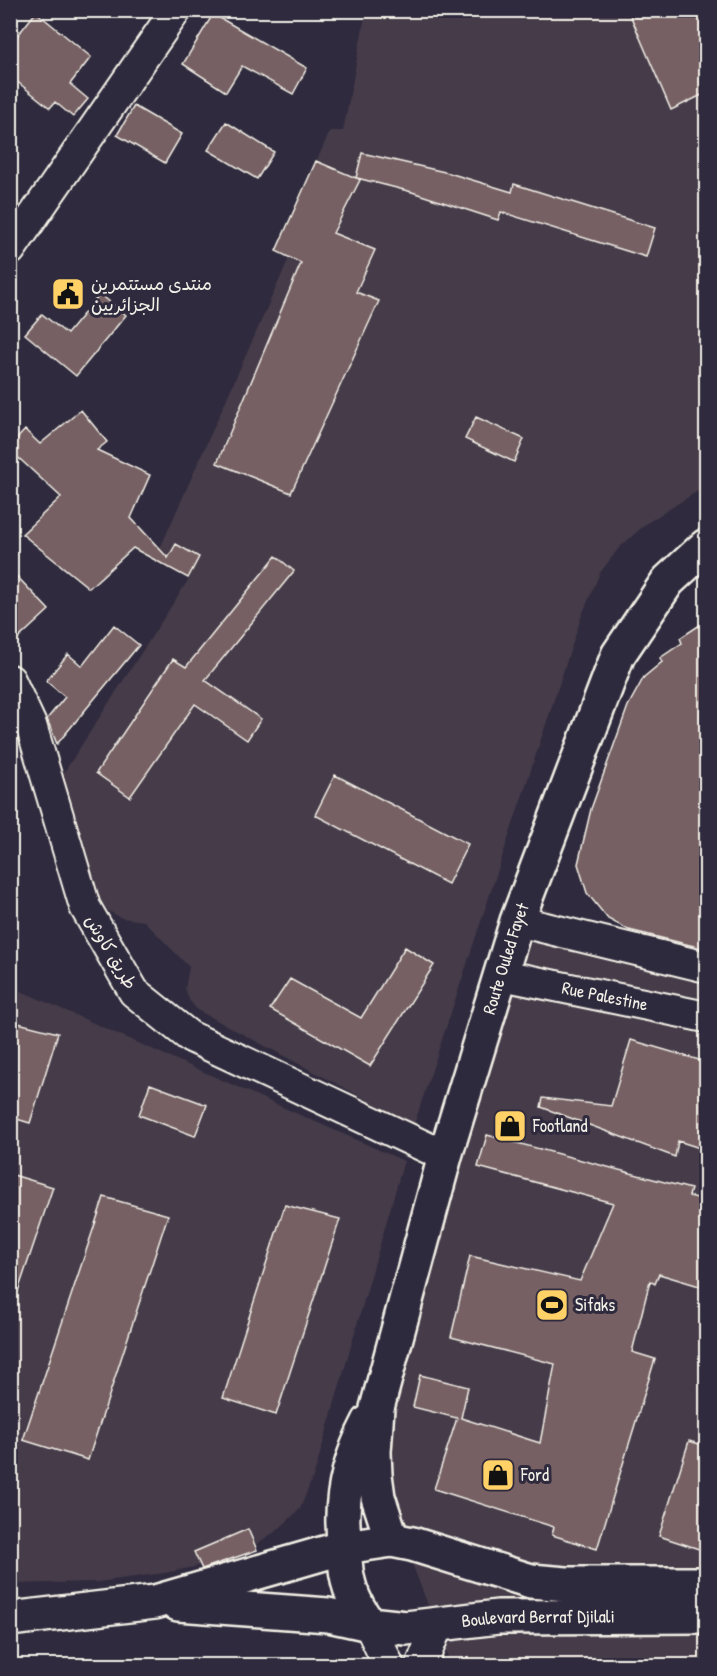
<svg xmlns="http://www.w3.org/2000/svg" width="717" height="1676" font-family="'Patrick Hand','Playpen Sans Arabic',sans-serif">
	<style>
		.built { fill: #443a49 }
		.building { fill: #766064; stroke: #f4f1e8; stroke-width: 1.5 }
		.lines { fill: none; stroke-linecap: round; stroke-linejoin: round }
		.minor-casing { stroke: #f4f1e8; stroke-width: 34 }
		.major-casing { stroke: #f4f1e8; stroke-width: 38 }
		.highway-casing { stroke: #f4f1e8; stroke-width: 38 }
		.minor { stroke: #2f2a3d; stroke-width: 30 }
		.major { stroke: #2f2a3d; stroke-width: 33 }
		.highway { stroke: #2f2a3d; stroke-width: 33 }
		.labels { text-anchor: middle; stroke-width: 6; stroke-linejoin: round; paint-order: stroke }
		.poi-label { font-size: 18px; fill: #f4f1e8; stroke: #2f2a3d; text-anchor: start }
		.street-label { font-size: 18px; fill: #f4f1e8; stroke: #2f2a3d }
	</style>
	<rect width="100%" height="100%" fill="#2f2a3d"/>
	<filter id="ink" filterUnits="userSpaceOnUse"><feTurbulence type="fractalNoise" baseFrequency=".0167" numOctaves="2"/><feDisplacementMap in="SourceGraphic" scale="12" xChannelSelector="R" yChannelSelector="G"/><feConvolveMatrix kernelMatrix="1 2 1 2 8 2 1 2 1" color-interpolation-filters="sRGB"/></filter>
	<g filter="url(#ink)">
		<path class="built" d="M366,11H706V486L647,523L619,548L600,573L582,615L414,1125L197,1010L189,1000L185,988L189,967L144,921L122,918L108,911L100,900L92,886L59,780L190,577L157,555L289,258L276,251L330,131H343Z
			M544,908L610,933L706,957V1665H448L449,1660L389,1504L383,1446L501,1023Z
			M10,986L404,1161L315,1472L300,1509L278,1530L252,1547L208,1564L165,1573L98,1582L11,1584Z"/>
		<path class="building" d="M628,10H706V93L671,110Z
			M36,12L91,57L70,84L88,99L73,117L55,102L50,108L10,76V45Z
			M213,14L307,68L293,94L242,66L226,92L183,64Z
			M134,106L182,134L165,163L117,135Z
			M226,122L274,152L257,179L208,150Z
			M362,153L449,173L512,192L514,184L655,228L646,257L501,212L498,220L412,192L357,178L360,180L333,233L375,250L356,292L379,301L291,493L217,463L301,263L276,251L316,161L356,178Z
			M100,294L126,315L76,376L25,334L42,314L67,334Z
			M81,410L107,442L97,450L150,475L131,518L168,558L176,544L199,557L188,578L133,548L89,588L22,534L61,497L10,450V446L25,430L40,444Z
			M476,417L524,439L514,462L465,439Z
			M276,556L294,571L205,680L261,719L247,740L195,704L130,797L96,773L173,659L186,667Z
			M10,569L49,610L10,646Z
			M706,621V949L629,930L608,919L587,893L578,864L591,809L628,706L644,677L662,662L660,658L682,643L680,638Z
			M114,625L139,645L57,744L47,719L65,697L46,681L68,654L82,666Z
			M335,775L468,844L448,884L315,815Z
			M405,947L434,965L370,1066L270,1009L290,979L361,1018Z
			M10,1021L58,1033L30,1123L10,1117Z
			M631,1040L706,1062V1150L678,1141L675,1157L541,1107L543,1098L611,1106Z
			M150,1084L207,1105L195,1136L139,1115Z
			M487,1135L691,1189L689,1196L706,1200V1288L659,1274L655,1284L650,1281L632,1352L655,1359L597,1549L552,1535L554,1527L434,1489L457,1418L413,1407L420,1375L468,1387L461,1418L540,1443L555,1364L451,1337L470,1256L580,1281L613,1203L478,1167Z
			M10,1174L53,1187L15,1300H10Z
			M104,1197L168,1215L88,1460L23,1440Z
			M285,1205L340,1219L276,1415L223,1398Z
			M689,1441L706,1446V1535L702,1550L659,1536Z
			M248,1529L257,1550L202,1569L194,1552Z"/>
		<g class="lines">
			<defs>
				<g id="minor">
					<path d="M10,250L176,10"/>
					<path d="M10,680L31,725L85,907L134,992L189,1036L445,1156"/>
					<path d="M517,921L706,967"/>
					<path id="s1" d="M502,975L706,1017"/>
					<path d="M369,1624L389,1666"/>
					<path d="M421,1666L438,1624"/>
				</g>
				<g id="major">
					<path id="s2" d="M392,1540L378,1497L375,1475L374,1452L377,1408L445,1156L517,921L618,655L668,581L706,546"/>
					<path d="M178,1604L328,1615L369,1624"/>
					<path d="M10,1619L155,1602L345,1547C338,1502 348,1462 369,1422"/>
				</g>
				<g id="highway">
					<path id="s3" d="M706,1584H566L531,1581L412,1544L392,1540L345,1547C344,1577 351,1601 369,1624L406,1628L498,1617L706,1616"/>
				</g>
			</defs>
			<use href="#minor" class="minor-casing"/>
			<use href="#major" class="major-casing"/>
			<use href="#highway" class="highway-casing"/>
			<use href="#minor" class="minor"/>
			<use href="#major" class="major"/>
			<use href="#highway" class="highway"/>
		</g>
	</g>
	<defs>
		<symbol id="civic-square" viewBox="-11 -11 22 22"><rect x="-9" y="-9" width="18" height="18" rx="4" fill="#ffd166" stroke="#2f2a3d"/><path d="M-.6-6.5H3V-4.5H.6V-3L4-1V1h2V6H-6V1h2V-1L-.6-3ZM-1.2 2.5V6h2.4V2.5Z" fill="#111"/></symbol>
		<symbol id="shop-square" viewBox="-11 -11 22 22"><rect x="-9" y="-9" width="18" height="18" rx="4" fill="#ffd166" stroke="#2f2a3d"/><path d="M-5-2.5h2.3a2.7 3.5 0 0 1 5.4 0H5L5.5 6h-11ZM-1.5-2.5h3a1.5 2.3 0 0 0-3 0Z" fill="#111"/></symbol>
		<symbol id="stadium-square" viewBox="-11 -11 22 22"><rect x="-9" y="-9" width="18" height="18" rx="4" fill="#ffd166" stroke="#2f2a3d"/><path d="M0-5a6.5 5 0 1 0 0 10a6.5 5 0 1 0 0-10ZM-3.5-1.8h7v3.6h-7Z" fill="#111"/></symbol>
	</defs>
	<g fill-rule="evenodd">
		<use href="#civic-square" x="49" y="275" width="38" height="38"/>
		<use href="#shop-square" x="491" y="1107" width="38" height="38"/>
		<use href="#stadium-square" x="533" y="1286" width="38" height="38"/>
		<use href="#shop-square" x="479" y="1456" width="38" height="38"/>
	</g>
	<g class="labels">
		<g class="poi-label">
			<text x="91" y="290">منتدى مستتمرين<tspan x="91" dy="21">الجزائريين</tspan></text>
			<text x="533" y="1132">Footland</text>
			<text x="575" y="1311">Sifaks</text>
			<text x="521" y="1481">Ford</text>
		</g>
		<g class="street-label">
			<text transform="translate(111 952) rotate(59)" y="6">طريق كاوش</text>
			<text dy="6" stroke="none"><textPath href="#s2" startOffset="602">Route Ouled Fayet</textPath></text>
			<text dy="6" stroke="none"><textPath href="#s1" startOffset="105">Rue Palestine</textPath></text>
			<text dy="6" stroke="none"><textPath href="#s3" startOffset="620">Boulevard Berraf Djilali</textPath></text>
		</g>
	</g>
	<rect width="717" height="1676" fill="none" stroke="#2f2a3d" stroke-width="36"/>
	<rect x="18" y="18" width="681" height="1640" fill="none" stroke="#f4f1e8" stroke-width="2" filter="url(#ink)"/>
</svg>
